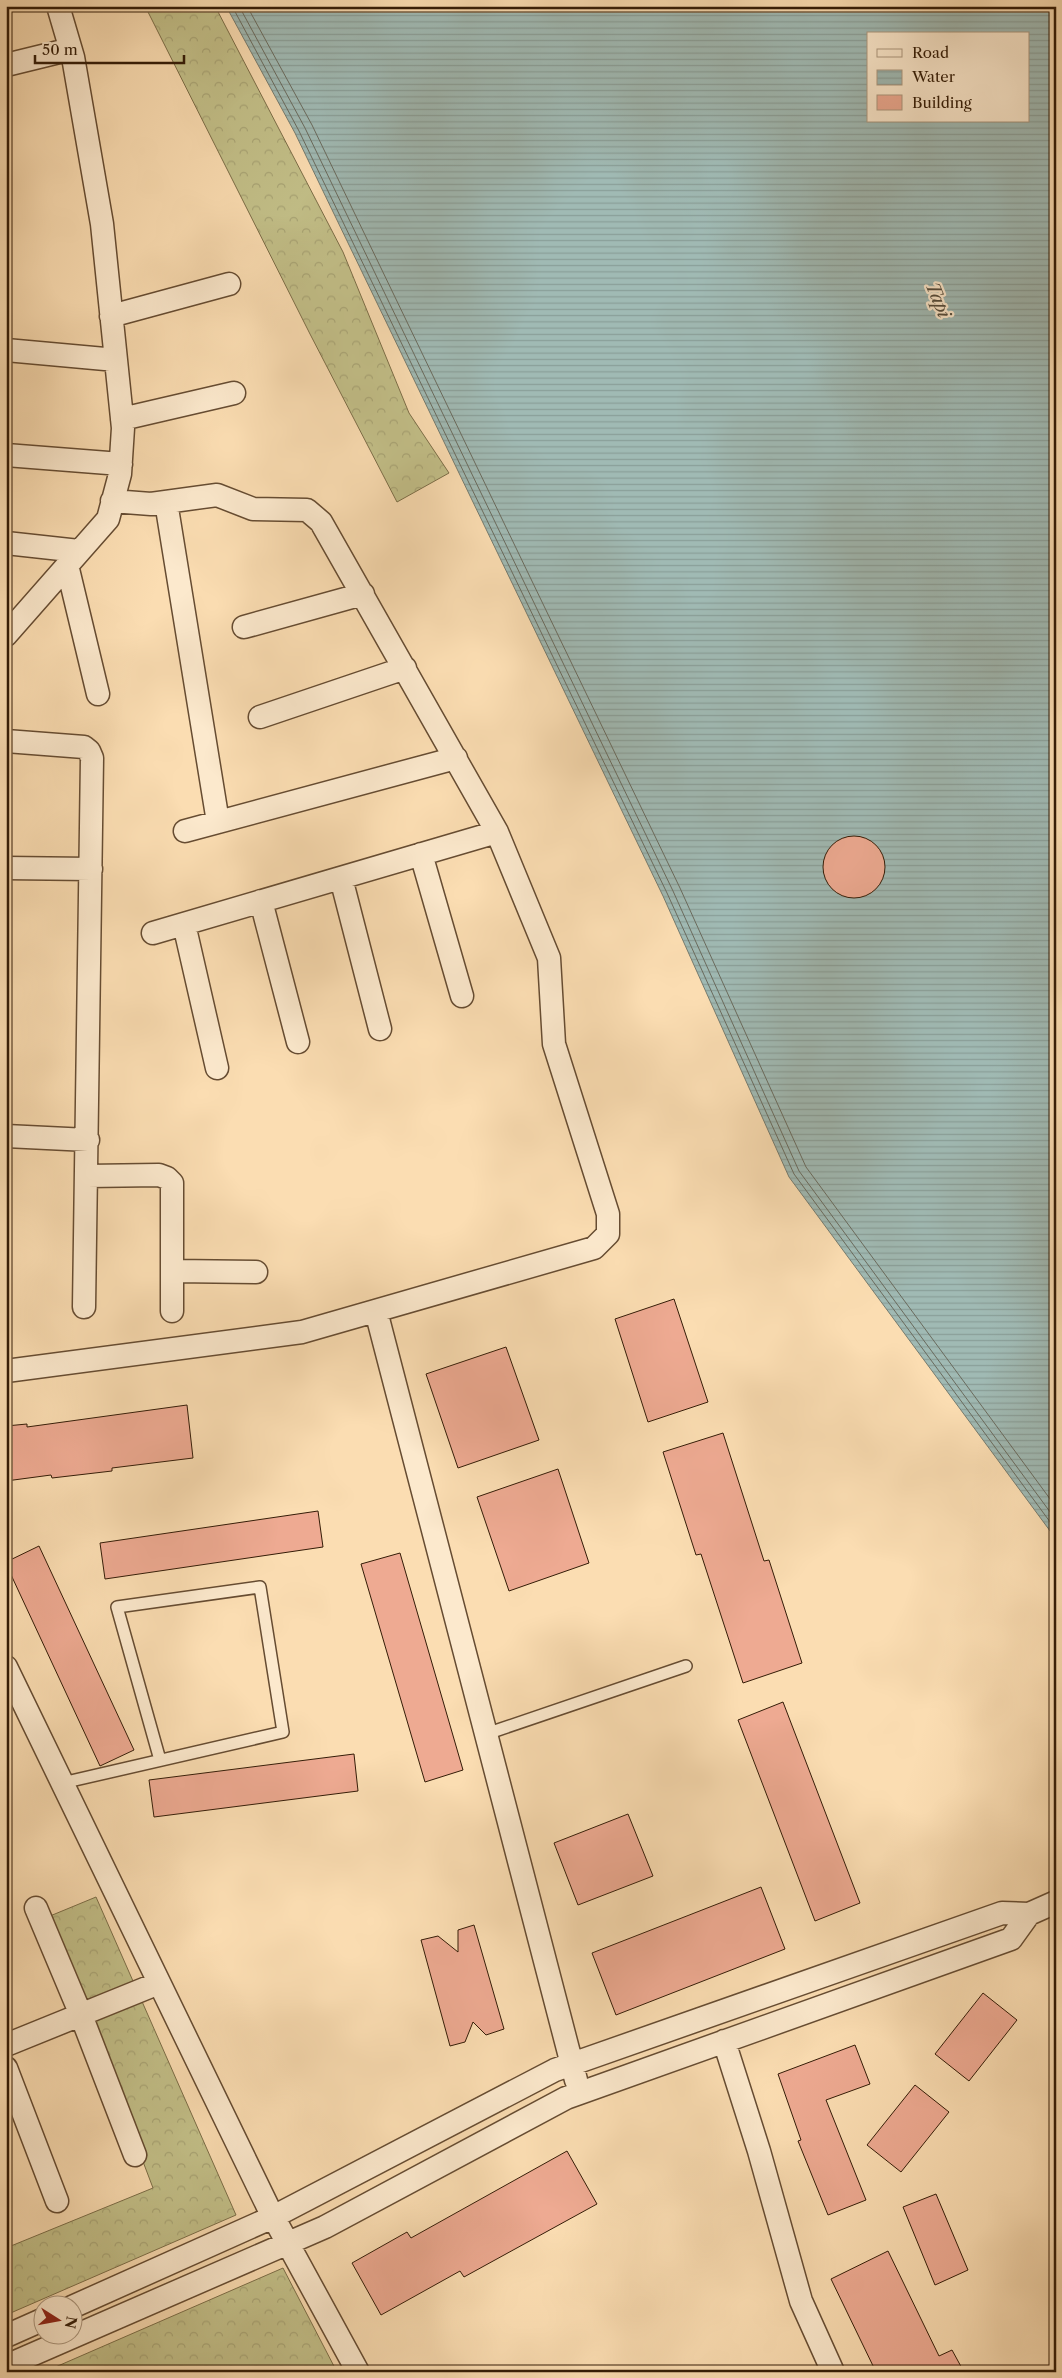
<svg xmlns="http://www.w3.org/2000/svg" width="1062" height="2378" font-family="'Libre Caslon Text',serif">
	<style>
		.forest { fill: url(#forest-crowns); stroke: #7c6e48 }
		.water { fill: url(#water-rules); stroke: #757b6f; fill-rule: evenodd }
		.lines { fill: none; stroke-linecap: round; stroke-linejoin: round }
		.shore { stroke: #6a6b5e; stroke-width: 1 }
		.building { fill: #eeaa92; stroke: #341c07 }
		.lane-casing { stroke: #664c32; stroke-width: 14 }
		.street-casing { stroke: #664c32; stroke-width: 25 }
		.lane { stroke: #fce9cd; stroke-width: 11 }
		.street { stroke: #fce9cd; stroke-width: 22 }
		.labels { text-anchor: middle; stroke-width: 4.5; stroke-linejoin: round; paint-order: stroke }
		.water-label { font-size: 18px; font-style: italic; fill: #544b3b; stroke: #fce9cd }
	</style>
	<defs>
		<pattern id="forest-crowns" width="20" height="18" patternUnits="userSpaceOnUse" patternTransform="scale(1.25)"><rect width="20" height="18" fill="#c3c089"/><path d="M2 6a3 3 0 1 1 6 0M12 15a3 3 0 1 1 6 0" fill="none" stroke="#a8a475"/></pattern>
		<pattern id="water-rules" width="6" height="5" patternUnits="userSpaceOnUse" patternTransform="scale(1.25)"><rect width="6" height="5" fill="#a0bab4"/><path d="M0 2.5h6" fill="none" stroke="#8a9f99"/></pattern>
	</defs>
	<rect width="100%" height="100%" fill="#fbddb2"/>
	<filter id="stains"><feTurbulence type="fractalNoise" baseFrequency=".004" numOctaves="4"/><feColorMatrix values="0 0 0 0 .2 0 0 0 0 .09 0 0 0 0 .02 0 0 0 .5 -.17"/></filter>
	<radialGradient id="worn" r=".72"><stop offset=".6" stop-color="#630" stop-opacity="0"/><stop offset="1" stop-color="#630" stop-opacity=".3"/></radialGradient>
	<path class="forest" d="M145,6H215L343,252L409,413L449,473L397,502L310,334Z
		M96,1897L236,2215L6,2315V2248L153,2188L50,1916Z
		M283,2268L337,2372H44Z"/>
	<path class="water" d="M226,6H1056V1539L789,1177L663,896L295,133ZM868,34H1028V121H868Z"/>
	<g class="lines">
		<path class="shore" d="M232,6L299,131L667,893L794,1174L1056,1530
			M239,6L305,128L673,891L799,1171L1056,1520
			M247,6L312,125L680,888L806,1167L1056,1507"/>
	</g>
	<path class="building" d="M823 867a31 31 0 1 1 62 0a31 31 0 1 1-62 0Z
		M674,1299L708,1402L648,1422L615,1319Z
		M506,1347L539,1440L458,1468L426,1374Z
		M187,1405L193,1458L112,1468V1471L52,1478L51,1475L6,1481V1426L27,1424V1427Z
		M723,1433L764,1561L769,1560L802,1663L743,1683L701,1554L696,1555L663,1452Z
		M558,1469L589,1563L509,1591L477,1497Z
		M318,1511L323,1547L105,1579L100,1543Z
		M39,1546L134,1750L100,1766L6,1564V1562Z
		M400,1553L463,1770L425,1782L361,1564Z
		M783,1702L860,1903L815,1921L738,1720Z
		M354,1754L358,1791L154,1817L149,1780Z
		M628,1814L653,1876L578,1905L554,1843Z
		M761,1887L785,1949L616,2015L592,1953Z
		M474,1925L504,2029L486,2035L473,2022L465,2042L450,2046L421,1940L438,1936L458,1952V1930Z
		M983,1993L1017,2020L969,2081L935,2054Z
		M855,2045L870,2084L826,2100L866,2200L828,2215L798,2141L801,2140L778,2074Z
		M915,2085L949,2112L901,2172L867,2145Z
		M567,2151L597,2204L464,2277L460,2271L381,2315L352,2263L407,2232L411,2238Z
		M936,2194L968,2270L935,2285L903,2207Z
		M888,2251L939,2356L952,2350L964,2372H876L831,2279Z"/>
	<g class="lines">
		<defs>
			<path id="lane" d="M486,1734L686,1666
				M62,1783L283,1732L260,1587L117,1607L160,1760"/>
			<path id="street" d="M58,6L73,57
				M6,65L59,52H67L73,57L102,224L123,428L120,474L108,519L6,635
				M111,316L229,284
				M6,350L116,360
				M122,419L234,393
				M6,455L121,464
				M166,502L218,822
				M6,543L79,551
				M67,565L98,694
				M244,627L363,594
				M260,717L405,668
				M6,741L84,747L89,751L92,758L84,1307
				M185,831L456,758
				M421,854L462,996
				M6,868L91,869
				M341,878L380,1029
				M261,901L298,1042
				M184,924L217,1068
				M153,933L497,832
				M6,1136L88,1140
				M87,1176L159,1175L167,1178L172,1183V1311
				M174,1271L256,1272
				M376,1311L576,2080
				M6,1371L302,1332L594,1248L608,1234V1214L554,1044L549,958L497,832L321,522L307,510L253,509L217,495L151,504L112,501
				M6,1667L269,2209L358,2372
				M36,1908L81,2015L135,2155
				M724,2041L759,2151L801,2301L833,2372
				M6,2045L159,1983
				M6,2068L57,2201
				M72,2307L273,2217L555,2070L1002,1913L1029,1914L1056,1902
				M6,2336L42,2320
				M6,2366L325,2227L566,2098L1011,1939L1029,1914"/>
		</defs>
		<use href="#lane" class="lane-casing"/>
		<use href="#street" class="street-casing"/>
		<use href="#lane" class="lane"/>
		<use href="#street" class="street"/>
	</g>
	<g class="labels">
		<g class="water-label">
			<text transform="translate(938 300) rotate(68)" y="6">Tapi</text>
		</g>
	</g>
	<rect width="1062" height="2378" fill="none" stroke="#fbddb2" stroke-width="25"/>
	<rect x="8" y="8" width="1047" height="2363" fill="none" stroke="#341c07" stroke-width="2.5"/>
	<rect x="12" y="12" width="1037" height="2353" fill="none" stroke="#341c07"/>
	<rect x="867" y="32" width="162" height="90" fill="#fce9cd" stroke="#ac977e"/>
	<rect x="877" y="49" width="25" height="8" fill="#fce9cd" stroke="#ac977e"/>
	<text x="912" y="58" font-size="15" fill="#341c07">Road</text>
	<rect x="877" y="70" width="25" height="15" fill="url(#water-rules)" stroke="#ac977e"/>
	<text x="912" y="82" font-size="15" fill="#341c07">Water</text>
	<rect x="877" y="95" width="25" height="15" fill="#eeaa92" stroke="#ac977e"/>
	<text x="912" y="108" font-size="15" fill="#341c07">Building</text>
	<g transform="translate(58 2320) rotate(101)"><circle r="24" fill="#fce9cd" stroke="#ac977e"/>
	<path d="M0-4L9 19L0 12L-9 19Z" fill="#8f2418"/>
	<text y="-8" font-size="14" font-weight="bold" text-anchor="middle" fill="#341c07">N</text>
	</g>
	<path d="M35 55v8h149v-8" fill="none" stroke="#341c07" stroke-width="2.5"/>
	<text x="42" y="55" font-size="15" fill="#341c07" stroke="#fce9cd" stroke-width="4" paint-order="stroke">50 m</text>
	<rect width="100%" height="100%" filter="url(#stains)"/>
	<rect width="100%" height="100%" fill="url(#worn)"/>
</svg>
